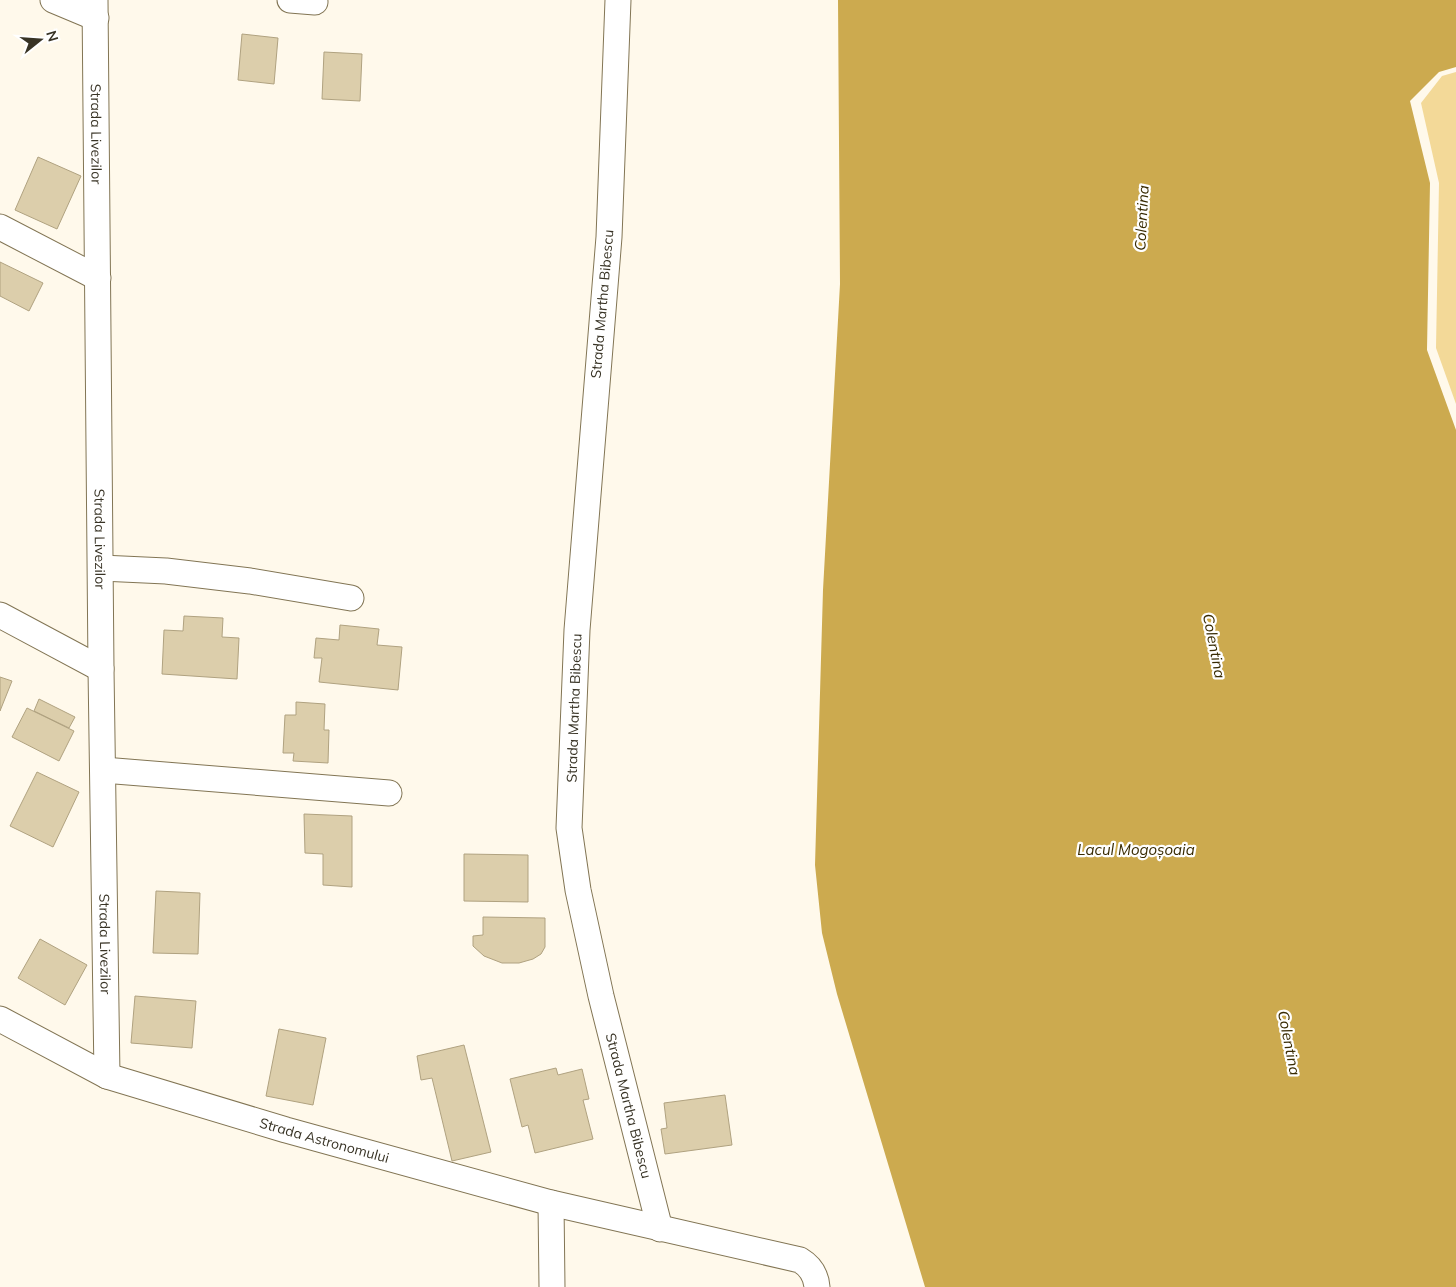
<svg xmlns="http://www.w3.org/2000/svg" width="1456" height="1287" font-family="Mulish,sans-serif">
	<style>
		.green { fill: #f3d998 }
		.water { fill: #ccaa4f }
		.building { fill: #dcceab; stroke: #b0a280 }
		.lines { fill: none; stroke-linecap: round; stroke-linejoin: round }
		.minor-casing { stroke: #827554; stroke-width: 27 }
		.minor { stroke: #fff; stroke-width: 25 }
		.labels { text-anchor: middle; stroke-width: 4.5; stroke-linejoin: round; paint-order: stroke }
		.street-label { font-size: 14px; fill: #383325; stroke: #fff }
		.water-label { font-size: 15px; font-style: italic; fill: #382a02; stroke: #fff }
	</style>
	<rect width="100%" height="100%" fill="#fff9eb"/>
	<path class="green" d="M1456,72V404L1436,348L1439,183L1421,103L1442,76Z"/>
	<path class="water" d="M838,0H1456V67L1439,72L1410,101L1430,183L1427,350L1456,430V1287H925L837,994L822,933L815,865L823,590L840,284Z"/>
	<path class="building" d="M242,34L278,38L274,84L238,80Z
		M324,52L362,54L360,101L322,99Z
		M38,157L81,176L57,229L15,210Z
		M0,262L43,283L29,311L0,296Z
		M184,616L223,618L222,637L239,638L237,679L162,674L164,630L183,631Z
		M340,625L379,629L377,645L402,647L398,690L319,682L322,658H314L316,638L339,640Z
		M0,677L12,681L0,711Z
		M39,699L75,717L69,728L34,711Z
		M296,702L325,704L324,730H329L328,763L293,761L294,753H283L285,715H296Z
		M27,708L74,731L59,761L12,737Z
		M37,772L79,792L53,847L10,826Z
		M304,814L352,816V887L323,885V854L305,853Z
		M464,854L528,855V902L464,901Z
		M156,891L200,893L198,954L153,953Z
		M483,917L545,918V947L541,954L533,959L519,963H502L484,956L473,946V936L483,935Z
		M40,939L87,965L65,1005L18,978Z
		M135,996L196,1001L192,1048L131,1043Z
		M279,1029L326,1038L313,1105L266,1096Z
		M464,1045L491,1152L452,1161L432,1078L421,1080L417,1056Z
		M556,1068L558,1075L582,1069L589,1099L583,1100L593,1139L535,1153L528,1125L522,1127L510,1079Z
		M725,1095L732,1145L665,1154L661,1129L667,1128L664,1103Z"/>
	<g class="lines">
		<defs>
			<g id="minor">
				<path d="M53,0L96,18"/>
				<path id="s1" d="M95,0L101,669L107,1076"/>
				<path d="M290,0L315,2"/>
				<path id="s2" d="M618,0L609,237L577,630L569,828L578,890L601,996L660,1229"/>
				<path d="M0,227L98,278"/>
				<path d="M101,568L166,571L250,581L351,598"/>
				<path d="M0,615L101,669"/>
				<path d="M103,770L389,793"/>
				<path id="s3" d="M0,1019L107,1076L286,1130L551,1203L800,1260C810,1266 816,1275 817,1287"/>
				<path d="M551,1203L552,1287"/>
			</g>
		</defs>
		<use href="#minor" class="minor-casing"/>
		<use href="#minor" class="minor"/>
	</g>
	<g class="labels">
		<g class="street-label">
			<text dy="5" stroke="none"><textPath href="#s1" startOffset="134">Strada Livezilor</textPath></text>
			<text transform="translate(602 304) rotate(-85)" y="5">Strada Martha Bibescu</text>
			<text dy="5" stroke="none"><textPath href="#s1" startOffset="539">Strada Livezilor</textPath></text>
			<text transform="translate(574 708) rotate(-88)" y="5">Strada Martha Bibescu</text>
			<text dy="5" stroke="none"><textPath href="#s1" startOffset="944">Strada Livezilor</textPath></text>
			<text dy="5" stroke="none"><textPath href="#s2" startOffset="1114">Strada Martha Bibescu</textPath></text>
			<text dy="5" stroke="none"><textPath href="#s3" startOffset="348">Strada Astronomului</textPath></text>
		</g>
		<g class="water-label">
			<text transform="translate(1142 218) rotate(-87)" y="5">Colentina</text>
			<text transform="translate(1214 646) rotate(79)" y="5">Colentina</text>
			<text x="1136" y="855">Lacul Mogoșoaia</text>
			<text transform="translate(1289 1043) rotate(79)" y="5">Colentina</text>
		</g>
	</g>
	<g transform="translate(40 40) rotate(73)" stroke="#ffffff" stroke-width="4" paint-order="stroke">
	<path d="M0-4L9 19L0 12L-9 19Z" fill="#383325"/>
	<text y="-8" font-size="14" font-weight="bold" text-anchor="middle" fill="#383325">N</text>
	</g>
</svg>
